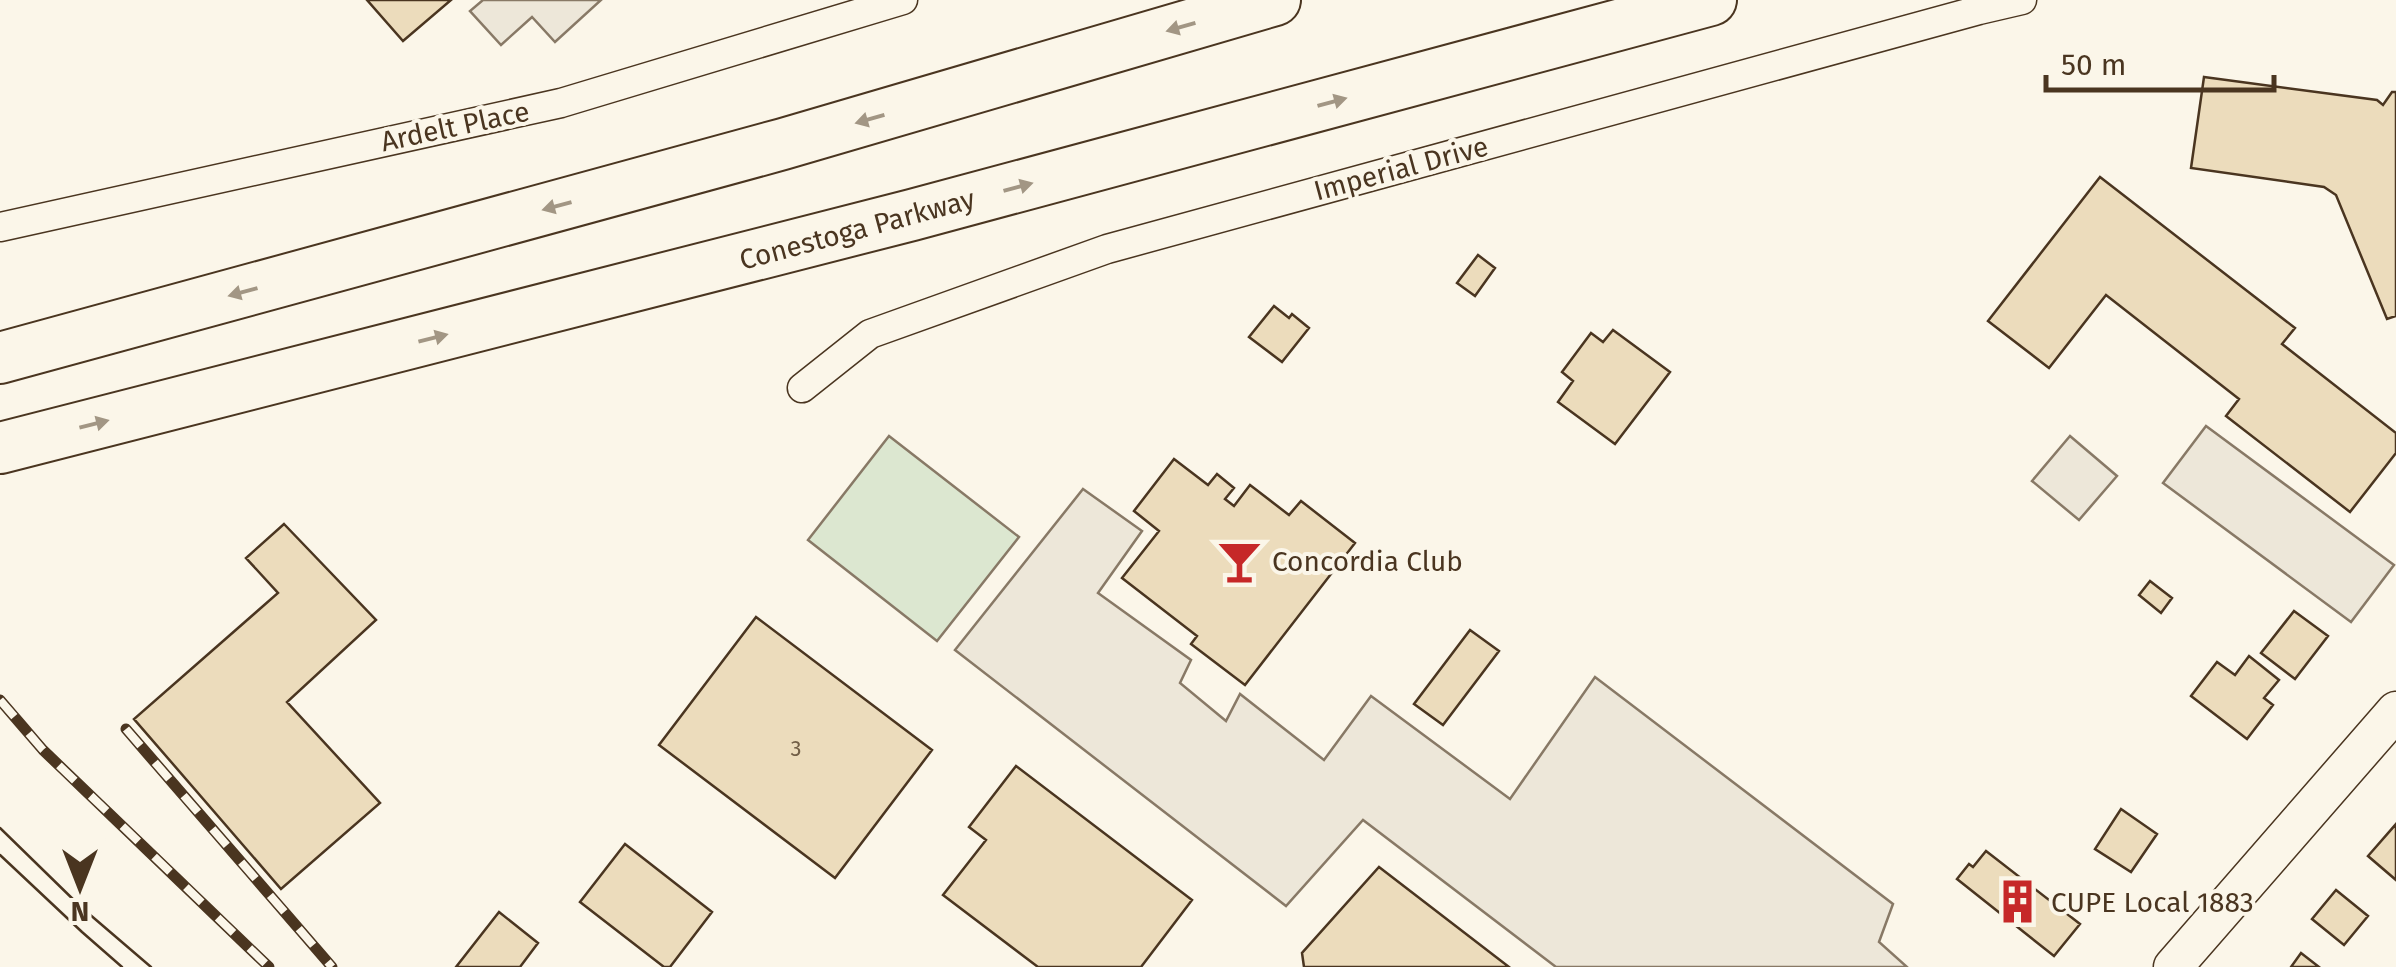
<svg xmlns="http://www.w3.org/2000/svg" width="2396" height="967" font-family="'Fira Sans',sans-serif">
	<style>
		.green { fill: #dce7d0; stroke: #887966; stroke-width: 2.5 }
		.parking { fill: #ede7d9; stroke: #887966; stroke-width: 2.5 }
		.building { fill: #ecdcbc; stroke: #4a3520; stroke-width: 2.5 }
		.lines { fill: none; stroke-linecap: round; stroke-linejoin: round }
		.street-casing { stroke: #4a3520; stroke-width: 31 }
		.secondary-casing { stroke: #4a3520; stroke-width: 41 }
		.highway-casing { stroke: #4a3520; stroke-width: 54 }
		.street { stroke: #fbf6e9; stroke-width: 28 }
		.secondary { stroke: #fbf6e9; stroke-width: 38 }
		.highway { stroke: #fbf6e9; stroke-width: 50 }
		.tram { stroke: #4a3520; stroke-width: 2.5 }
		.rail-casing { stroke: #4a3520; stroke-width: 11 }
		.rail { stroke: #fbf6e9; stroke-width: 8; stroke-dasharray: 22; stroke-linecap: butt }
		.oneway { fill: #a29684 }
		.labels { text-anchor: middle; stroke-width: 8; stroke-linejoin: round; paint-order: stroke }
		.number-label { font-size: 22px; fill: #725f47 }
		.street-label { font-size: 28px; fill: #4a3520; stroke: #fbf6e9 }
		.poi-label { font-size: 28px; fill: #4a3520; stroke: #fbf6e9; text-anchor: start }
	</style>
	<rect width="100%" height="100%" fill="#fbf6e9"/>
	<path class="green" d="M889,436L1019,537L937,641L808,540Z"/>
	<path class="parking" d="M483,0H601L555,42L532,17L501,45L470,11Z
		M2206,426L2394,565L2351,622L2163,483Z
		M2070,436L2117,476L2079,520L2032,481Z
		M1083,489L1142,531L1098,593L1191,660L1180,683L1226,721L1240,694L1324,760L1371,696L1510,799L1595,677L1893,904L1879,942L1907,967H1556L1363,820L1286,906L955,650Z"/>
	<path class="building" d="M367,0H451L403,41Z
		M2204,77L2377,100L2383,105L2392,92H2396V316L2387,319L2336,195L2324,187L2191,168Z
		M2100,177L2295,328L2282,344L2396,433V453L2350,512L2226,416L2239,399L2106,295L2049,368L1988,321Z
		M1478,255L1495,268L1475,296L1457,283Z
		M1274,306L1289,318L1292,314L1309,328L1282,362L1249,337Z
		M1613,330L1670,372L1615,444L1558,402L1573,381L1562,372L1591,333L1603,342Z
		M1174,459L1208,485L1217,474L1234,488L1225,499L1234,506L1250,485L1289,515L1301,501L1355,543L1245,685L1191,644L1197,636L1122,578L1159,531L1134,511Z
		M284,524L376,620L287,702L380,803L281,889L134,719L278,593L246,558Z
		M2150,581L2172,598L2161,613L2139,595Z
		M2294,611L2328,636L2295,679L2261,653Z
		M756,617L932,750L835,878L659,745Z
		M1470,630L1499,651L1443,725L1414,704Z
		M2249,656L2279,680L2264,698L2273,705L2247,739L2191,696L2217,662L2235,675Z
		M1016,766L1192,900L1141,967H1038L943,895L986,840L969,827Z
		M2121,809L2157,834L2131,872L2095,849Z
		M2396,824V880L2368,856Z
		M625,844L712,912L670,967H664L580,902Z
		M1986,851L2080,924L2054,956L1957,879L1969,864L1973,867Z
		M1379,867L1509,967H1304L1302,953Z
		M2336,890L2368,916L2344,945L2312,919Z
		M499,912L538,943L520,967H456Z
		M2301,953L2319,967H2291Z"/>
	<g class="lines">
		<defs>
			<path id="street" d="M0,227L561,103L903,0
				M802,388L870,334L1107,249L1979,10L2022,0"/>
			<path id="secondary" d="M2173,967L2396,711"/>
			<path id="highway" d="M0,358L783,144L1275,0
				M0,448L912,215L1711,0"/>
		</defs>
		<use href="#street" class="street-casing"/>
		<use href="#secondary" class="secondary-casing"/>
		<use href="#highway" class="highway-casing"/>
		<use href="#street" class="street"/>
		<use href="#secondary" class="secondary"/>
		<use href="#highway" class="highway"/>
		<path class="tram" d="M0,828L81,907L151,967
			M0,855L82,932L122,967"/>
		<defs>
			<path id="rail" d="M0,700L43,750L269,967
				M126,729L332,967"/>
		</defs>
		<use href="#rail" class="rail-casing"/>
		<use href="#rail" class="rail"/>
	</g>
	<defs><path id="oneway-solid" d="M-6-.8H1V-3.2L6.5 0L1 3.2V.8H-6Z" transform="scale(2.5)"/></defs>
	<g class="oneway">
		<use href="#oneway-solid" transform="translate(1181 27) rotate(164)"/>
		<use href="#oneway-solid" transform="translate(1332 102) rotate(-15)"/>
		<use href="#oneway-solid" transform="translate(870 119) rotate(164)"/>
		<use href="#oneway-solid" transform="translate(1018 187) rotate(-15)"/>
		<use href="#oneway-solid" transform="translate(557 206) rotate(165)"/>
		<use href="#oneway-solid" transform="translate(243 292) rotate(165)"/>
		<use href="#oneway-solid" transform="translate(433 338) rotate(-14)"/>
		<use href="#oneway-solid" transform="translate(94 424) rotate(-14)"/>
	</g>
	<defs>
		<symbol id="bar-bare" viewBox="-9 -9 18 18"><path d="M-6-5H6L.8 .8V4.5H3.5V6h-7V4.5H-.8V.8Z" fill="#c62828" stroke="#fbf6e9" stroke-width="2.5" paint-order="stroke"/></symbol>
		<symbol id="building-bare" viewBox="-9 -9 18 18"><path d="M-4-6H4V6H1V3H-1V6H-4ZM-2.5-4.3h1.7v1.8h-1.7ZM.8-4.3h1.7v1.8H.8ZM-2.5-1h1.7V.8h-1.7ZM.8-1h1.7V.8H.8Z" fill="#c62828" stroke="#fbf6e9" stroke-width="2.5" paint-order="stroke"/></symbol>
	</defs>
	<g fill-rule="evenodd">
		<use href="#bar-bare" x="1208" y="530" width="63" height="63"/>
		<use href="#building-bare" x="1986" y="870" width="63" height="63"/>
	</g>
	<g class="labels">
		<g class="number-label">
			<text x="796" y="756">3</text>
		</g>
		<g class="street-label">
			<text transform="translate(455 126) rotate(-12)" y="10">Ardelt Place</text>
			<text transform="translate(1401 168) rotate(-15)" y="10">Imperial Drive</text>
			<text transform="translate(857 229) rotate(-15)" y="10">Conestoga Parkway</text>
		</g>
		<g class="poi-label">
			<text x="1272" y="571">Concordia Club</text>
			<text x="2051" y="912">CUPE Local 1883</text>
		</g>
	</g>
	<g transform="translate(80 887) rotate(180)" stroke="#fbf6e9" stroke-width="8" paint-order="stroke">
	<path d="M0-8L18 38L0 25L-18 38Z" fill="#4a3520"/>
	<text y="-15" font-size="28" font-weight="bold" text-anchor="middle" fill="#4a3520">N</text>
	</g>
	<path d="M2046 75v15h228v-15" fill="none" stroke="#4a3520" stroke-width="5"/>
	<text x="2061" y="75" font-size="30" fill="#4a3520" stroke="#fbf6e9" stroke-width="8" paint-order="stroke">50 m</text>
</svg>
